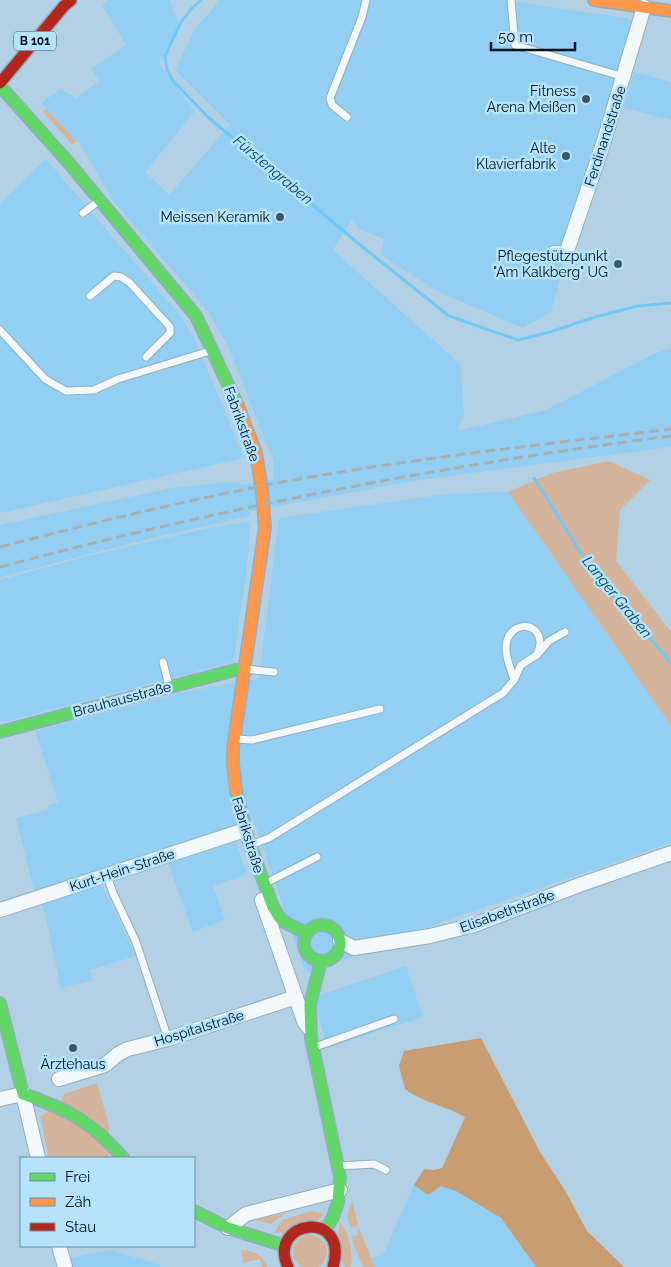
<svg xmlns="http://www.w3.org/2000/svg" width="671" height="1267" font-family="Raleway,sans-serif">
	<style>
		.built { fill: #92cff2 }
		.green { fill: #d5b49c }
		.forest { fill: #c99d72 }
		.lines { fill: none; stroke-linecap: round; stroke-linejoin: round }
		.stream { stroke: #72c9f6; stroke-width: 3 }
		.lane-casing { stroke: #92aebf; stroke-width: 9 }
		.street-casing { stroke: #92aebf; stroke-width: 16 }
		.fast-casing { stroke: #92aebf; stroke-width: 14 }
		.slow-casing { stroke: #92aebf; stroke-width: 14 }
		.jam-casing { stroke: #92aebf; stroke-width: 14 }
		.lane { stroke: #f3f8fb; stroke-width: 7 }
		.street { stroke: #f3f8fb; stroke-width: 14 }
		.fast { stroke: #63d668; stroke-width: 11 }
		.slow { stroke: #ff974d; stroke-width: 11 }
		.jam { stroke: #b3261e; stroke-width: 11 }
		.rail { stroke: #a9b0b4; stroke-width: 3; stroke-dasharray: 10 5; stroke-linecap: butt }
		.poi-dot { fill: #3e5664; stroke: #b6e3fc; stroke-width: 2 }
		.labels { text-anchor: middle; stroke-width: 5; stroke-linejoin: round; paint-order: stroke }
		.shield { fill: #b6e3fc; stroke: #375161; stroke-width: 1 }
		.shield-label { font-size: 12px; font-weight: bold; fill: #00131f }
		.poi-label { font-size: 14px; fill: #00131f; stroke: #b6e3fc; text-anchor: end }
		.street-label { font-size: 14px; fill: #00131f; stroke: #b6e3fc }
		.water-label { font-size: 15px; font-style: italic; fill: #034561; stroke: #b6e3fc }
	</style>
	<rect width="100%" height="100%" fill="#b2d1e4"/>
	<path class="built" d="M108,0H170L179,25L159,64L195,111L145,172L169,195L230,125L175,70L195,29L214,7L218,0H507L629,19L633,24V31L562,248L563,268L551,312L523,328L439,292L381,255L384,239L361,230L351,220L333,250L460,364L464,413L457,431L546,410L656,353L671,348V447L419,480L250,511V516L160,536L0,577V525L172,488L230,482L244,485L274,479L273,460L229,348L208,311L114,202L80,144L41,103L61,89L76,98L99,81L91,69L126,45L102,5Z
		M634,72L671,82V120L624,108Z
		M46,159L178,313L193,335L244,458L0,513V203Z
		M508,492L671,726V843L444,921L306,974L253,818L231,828L247,874L213,886L225,920L193,932L163,850L99,870L101,884L136,956L90,970L93,980L61,988L44,910L34,890L16,818L49,810L48,805L58,802L35,731L189,691L259,679L279,518L446,494Z
		M250,522L247,568L233,662L0,723V580L85,557L204,529Z
		M406,966L423,1017L327,1048L314,997Z
		M414,1185L428,1195L441,1186L456,1191L501,1218L536,1267H375L371,1258L383,1255Z
		M111,1250L160,1265V1267H73L70,1258Z"/>
	<path class="green" d="M46,109L77,141L72,144L43,112Z
		M609,461L650,480L620,510L616,561L671,632V726L508,492L552,473Z
		M97,1083L109,1125V1158H49L40,1116L58,1106L64,1094Z
		M352,1200L358,1225L351,1228L347,1217Z
		M312,1211L320,1213L323,1215L319,1219L281,1233H274L282,1220Z
		M286,1213L271,1224L245,1218L252,1215L256,1219Z
		M340,1223C348,1229 355,1258 350,1267H345C339,1255 336,1236 340,1223Z
		M359,1229L375,1267H363L354,1246L352,1236L358,1235L357,1230Z
		M293 1252a17 17 0 1 1 34 0a17 17 0 1 1-34 0Z
		M241,1250C252,1250 264,1255 267,1267H262L260,1259L243,1263Z"/>
	<path class="forest" d="M481,1038L540,1152L566,1192L587,1231L624,1267H536L501,1218L456,1191L441,1186L428,1195L414,1185L424,1169L434,1170L442,1168L465,1117C446,1106 421,1102 405,1089L399,1066L404,1051Z"/>
	<g class="lines">
		<path class="stream" d="M201,0L190,10L180,24L165,56L167,70L174,82L208,117L365,249L449,316L518,340L550,332L595,317L638,306L671,303
			M534,478L589,566L671,663"/>
		<defs>
			<path id="lane" d="M511,0L515,45L624,77
				M347,117L332,105L330,98L362,17L366,0
				M83,213L100,200
				M90,296L114,276L121,277L129,282L170,327V333L146,357
				M0,330L45,379L66,391L94,390L118,379L210,351
				M163,662L169,686
				M245,669L274,672
				M514,680C511,669 505,657 506,646C508,622 539,619 540,643C540,646 538,651 537,654
				M236,739L252,740L380,709
				M251,845L269,838L503,693L514,680L521,665L537,655L549,641L565,632
				M107,876L113,893L136,942L168,1039
				M264,884L317,857
				M315,1047L394,1019
				M339,1166L374,1164L386,1170"/>
			<path id="street" d="M554,253L566,254L603,144L644,7
				M262,900L304,1021L308,1027
				M0,910L245,830
				M340,941L354,948L430,936L474,925L582,884L671,853
				M59,1079L105,1065L118,1054L128,1049L168,1039L296,997
				M0,1099L23,1094L38,1158
				M228,1228L246,1214L340,1190
				M59,1246L65,1267"/>
			<path id="fast" d="M0,86L68,162L196,316L238,406
				M0,732L235,670L245,669
				M236,791L248,839L273,907L280,918L286,923L306,933
				M304 943a18 18 0 1 1 36 0a18 18 0 1 1-36 0Z
				M321,961L310,1004L311,1038L340,1177L338,1202L333,1217L325,1231
				M0,1003L23,1094C67,1109 92,1122 123,1158
				M194,1211L228,1228L285,1246"/>
			<path id="slow" d="M594,0L671,11
				M236,791L233,764V748L265,527L262,491L256,453L238,406"/>
			<path id="jam" d="M0,83L64,6L71,0
				M288,1267C266,1220 350,1208 333,1267"/>
		</defs>
		<use href="#lane" class="lane-casing"/>
		<use href="#street" class="street-casing"/>
		<use href="#fast" class="fast-casing"/>
		<use href="#slow" class="slow-casing"/>
		<use href="#jam" class="jam-casing"/>
		<use href="#lane" class="lane"/>
		<use href="#street" class="street"/>
		<use href="#fast" class="fast"/>
		<use href="#slow" class="slow"/>
		<use href="#jam" class="jam"/>
		<path class="rail" d="M0,547C92,523 184,501 277,483C407,459 539,445 671,429
			M0,567C221,508 444,465 671,436"/>
	</g>
	<g class="poi-dot">
		<circle cx="586" cy="99" r="5"/>
		<circle cx="566" cy="156" r="5"/>
		<circle cx="280" cy="217" r="5"/>
		<circle cx="618" cy="264" r="5"/>
		<circle cx="73" cy="1048" r="5"/>
	</g>
	<g class="labels">
		<rect class="shield" x="14" y="31.5" width="42" height="19" rx="4"/>
		<g class="shield-label">
			<text x="35" y="45">B 101</text>
		</g>
		<g class="poi-label">
			<text x="576" y="96">Fitness<tspan x="576" dy="16">Arena Meißen</tspan></text>
			<text x="556" y="153">Alte<tspan x="556" dy="16">Klavierfabrik</tspan></text>
			<text x="270" y="222">Meissen Keramik</text>
			<text x="608" y="261">Pflegestützpunkt<tspan x="608" dy="16">"Am Kalkberg" UG</tspan></text>
			<text x="73" y="1069" text-anchor="middle">Ärztehaus</text>
		</g>
		<g class="street-label">
			<text transform="translate(605 136) rotate(-72)" y="5">Ferdinandstraße</text>
			<text transform="translate(242 424) rotate(70)" y="5">Fabrikstraße</text>
			<text transform="translate(122 699) rotate(-15)" y="5">Brauhausstraße</text>
			<text transform="translate(248 835) rotate(73)" y="5">Fabrikstraße</text>
			<text transform="translate(122 870) rotate(-18)" y="5">Kurt-Hein-Straße</text>
			<text transform="translate(507 911) rotate(-20)" y="5">Elisabethstraße</text>
			<text transform="translate(199 1028) rotate(-17)" y="5">Hospitalstraße</text>
		</g>
		<g class="water-label">
			<text transform="translate(273 170) rotate(40)" y="5">Fürstengraben</text>
			<text transform="translate(617 597) rotate(51)" y="5">Langer Graben</text>
		</g>
	</g>
	<rect x="20" y="1157" width="175" height="90" fill="#b6e3fc" stroke="#6d90a4"/>
	<rect x="30" y="1173" width="25" height="8" fill="#63d668" stroke="#6d90a4"/>
	<text x="65" y="1182" font-size="15" fill="#00131f">Frei</text>
	<rect x="30" y="1198" width="25" height="8" fill="#ff974d" stroke="#6d90a4"/>
	<text x="65" y="1207" font-size="15" fill="#00131f">Zäh</text>
	<rect x="30" y="1223" width="25" height="8" fill="#b3261e" stroke="#6d90a4"/>
	<text x="65" y="1232" font-size="15" fill="#00131f">Stau</text>
	<path d="M491 42v8h84v-8" fill="none" stroke="#00131f" stroke-width="2.5"/>
	<text x="498" y="42" font-size="15" fill="#00131f" stroke="#b6e3fc" stroke-width="4" paint-order="stroke">50 m</text>
</svg>
